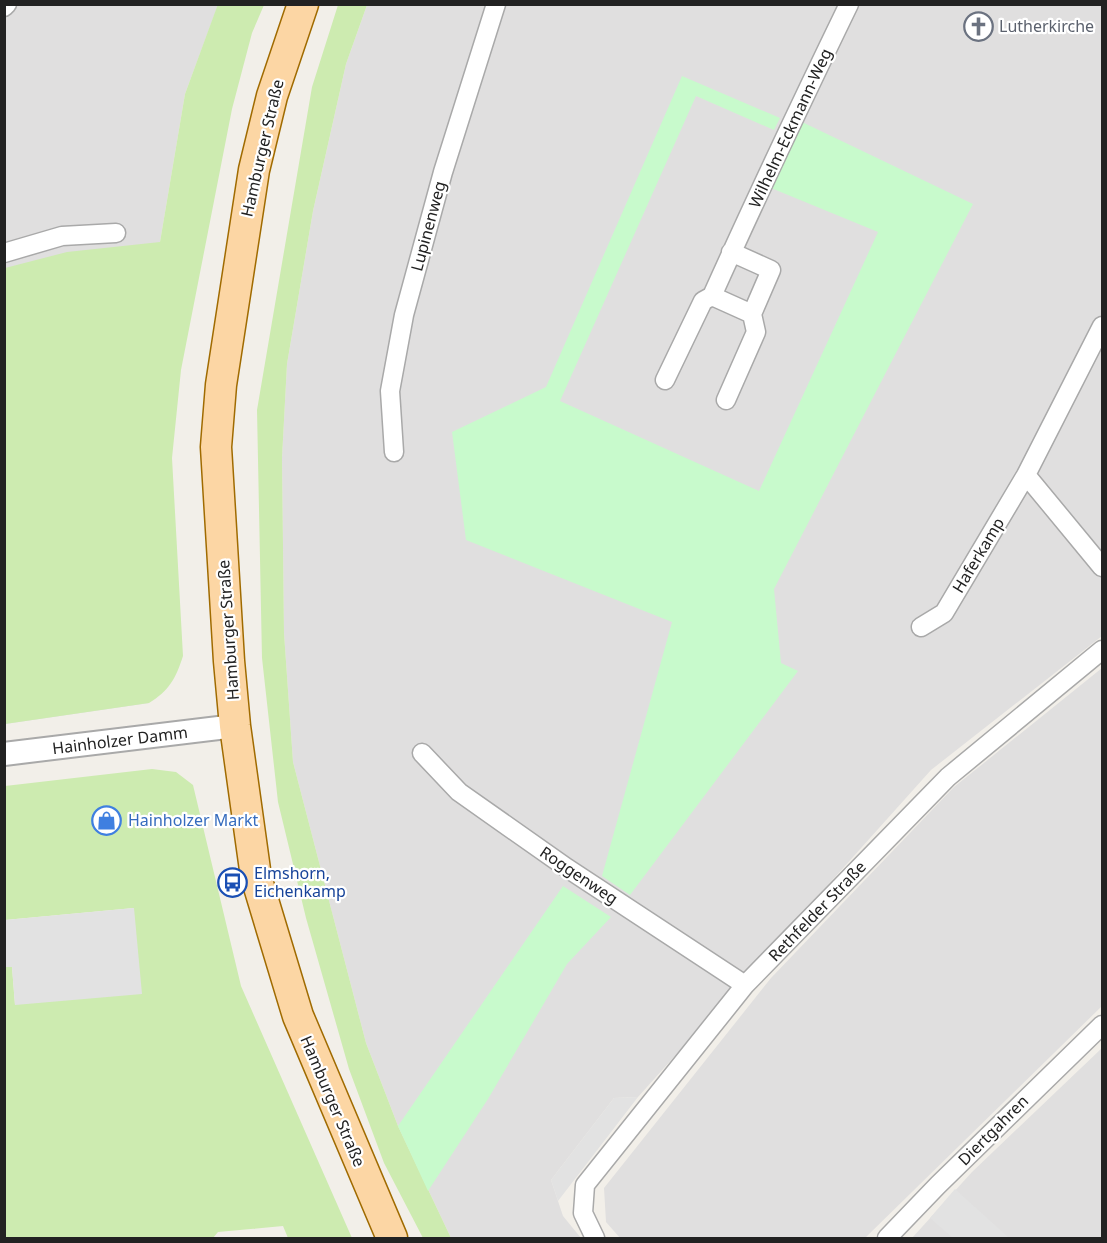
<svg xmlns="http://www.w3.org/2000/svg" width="1107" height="1243" font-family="'Noto Sans',sans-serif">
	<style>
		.residential { fill: #e0dfdf }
		.grass { fill: #cdebb0 }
		.park { fill: #c8facc }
		.parking { fill: #e2e2e2 }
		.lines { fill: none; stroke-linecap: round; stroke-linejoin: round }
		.minor-casing { stroke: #a9a9a9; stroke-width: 21 }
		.tertiary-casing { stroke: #a9a9a9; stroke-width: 26 }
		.primary-casing { stroke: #a06b00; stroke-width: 33 }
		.minor { stroke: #fff; stroke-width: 18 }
		.tertiary { stroke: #fff; stroke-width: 22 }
		.primary { stroke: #fcd6a4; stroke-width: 30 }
		.labels { text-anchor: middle; stroke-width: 4.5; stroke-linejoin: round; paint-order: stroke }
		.worship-label { font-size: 16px; fill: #5b616d; stroke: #fff; text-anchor: start }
		.street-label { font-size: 16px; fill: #222; stroke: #fff }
		.shop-label { font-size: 16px; fill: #366cbe; stroke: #fff; text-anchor: start }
		.transit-label { font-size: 16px; fill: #164399; stroke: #fff; text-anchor: start }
	</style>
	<rect width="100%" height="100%" fill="#f2efe9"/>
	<path class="residential" d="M4,5H218L185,94L160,242L141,456L149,703L5,724Z
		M367,5H1102V636L931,770L638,1097L614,1098L551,1180L563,1216L581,1238H451L398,1126L366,1043L293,762L284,633L282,458L287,364L313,211L346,64Z
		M1102,668V1006L865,1238H620L606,1222L604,1188L771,978L954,787Z
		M1102,1048V1238H912L972,1172Z"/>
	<path class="grass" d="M218,4L264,5L252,33L232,109L181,370L172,458L183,656C176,678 169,691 149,703L5,724V268L67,252L160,242L185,94Z
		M338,5H367L346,64L313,211L287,364L282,458L284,633L293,762L366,1043L398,1126L451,1238H423L384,1163L349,1069L306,918L278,802L262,658L257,410L312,87Z
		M152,769L176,772L193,785L241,986L352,1238H288L283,1226L218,1232L213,1238H5V967H12L15,1005L134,908L5,920V786Z"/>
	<path class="park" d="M682,76L780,118L774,130L696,96L560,401L759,491L878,232L771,188L802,122L973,204L774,589L781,663L798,671L630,895L602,876L672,622L466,540L452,432L546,387Z
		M563,886L611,917L567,964L488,1099L428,1191L398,1126Z"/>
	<path class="parking" d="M134,908L142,994L15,1005L12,967H5V920Z
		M638,1097L558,1201L551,1180L614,1098Z
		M955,1189L1009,1238H953L930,1218Z"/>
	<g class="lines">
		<defs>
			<path id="minor" d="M4,7L7,4
				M731,252L771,270L752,314L712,296C756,198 802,101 849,4
				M4,253L62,236L116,233
				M665,380L703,301L712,296
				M726,400L756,332L752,314
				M394,452L390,391L404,315L443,172L496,4
				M1026,475L1102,567
				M921,627L944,613L1026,475L1102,326
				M422,753L459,792L567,868L745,985
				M595,1238L583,1213L585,1185L745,985L948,777L1102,650
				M887,1238L938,1185L1102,1025"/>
			<path id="tertiary" d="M4,754L235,726"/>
			<path id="primary" d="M303,4L272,96L254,170L221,385L216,447L229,661L235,726L256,877L298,1016L392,1238"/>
		</defs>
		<use href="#minor" class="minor-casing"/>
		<use href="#tertiary" class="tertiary-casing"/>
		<use href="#primary" class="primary-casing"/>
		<use href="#minor" class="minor"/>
		<use href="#tertiary" class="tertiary"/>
		<use href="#primary" class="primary"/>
	</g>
	<defs>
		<symbol id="church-ring" viewBox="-11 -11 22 22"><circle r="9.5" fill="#fff" stroke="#6b7280" stroke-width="1.5"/><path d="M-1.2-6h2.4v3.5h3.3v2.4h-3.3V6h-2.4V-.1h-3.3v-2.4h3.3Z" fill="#6b7280"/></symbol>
		<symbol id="shop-ring" viewBox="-11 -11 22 22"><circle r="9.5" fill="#fff" stroke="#3f7fe0" stroke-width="1.5"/><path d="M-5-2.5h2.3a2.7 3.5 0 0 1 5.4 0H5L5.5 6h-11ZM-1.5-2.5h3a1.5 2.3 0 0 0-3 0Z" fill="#3f7fe0"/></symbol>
		<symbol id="bus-ring" viewBox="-11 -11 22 22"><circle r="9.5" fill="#fff" stroke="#1a4fb4" stroke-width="1.5"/><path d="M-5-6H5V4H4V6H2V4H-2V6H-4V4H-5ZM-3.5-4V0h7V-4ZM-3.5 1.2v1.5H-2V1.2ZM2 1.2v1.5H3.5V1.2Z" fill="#1a4fb4"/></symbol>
	</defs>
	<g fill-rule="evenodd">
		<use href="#church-ring" x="962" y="10" width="33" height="33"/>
		<use href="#shop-ring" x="90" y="804" width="33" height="33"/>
		<use href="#bus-ring" x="216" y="866" width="33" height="33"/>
	</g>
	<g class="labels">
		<g class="worship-label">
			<text x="999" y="32">Lutherkirche</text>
		</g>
		<g class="street-label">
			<text transform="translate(790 128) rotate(-65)" y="6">Wilhelm-Eckmann-Weg</text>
			<text transform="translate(262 148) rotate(-77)" y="6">Hamburger Straße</text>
			<text transform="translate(428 226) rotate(-75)" y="6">Lupinenweg</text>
			<text transform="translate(978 555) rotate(-59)" y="6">Haferkamp</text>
			<text transform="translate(228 630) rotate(-94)" y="6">Hamburger Straße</text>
			<text transform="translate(120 740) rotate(-7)" y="6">Hainholzer Damm</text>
			<text transform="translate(579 875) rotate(34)" y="6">Roggenweg</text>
			<text transform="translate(817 911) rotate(-46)" y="6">Rethfelder Straße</text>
			<text transform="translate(333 1101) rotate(67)" y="6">Hamburger Straße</text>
			<text transform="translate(993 1130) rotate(-45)" y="6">Diertgahren</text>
		</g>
		<g class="shop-label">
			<text x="128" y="826">Hainholzer Markt</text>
		</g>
		<g class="transit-label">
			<text x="254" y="879">Elmshorn,<tspan x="254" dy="18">Eichenkamp</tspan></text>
		</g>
	</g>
	<rect width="1107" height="1243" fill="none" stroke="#222222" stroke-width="12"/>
</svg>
